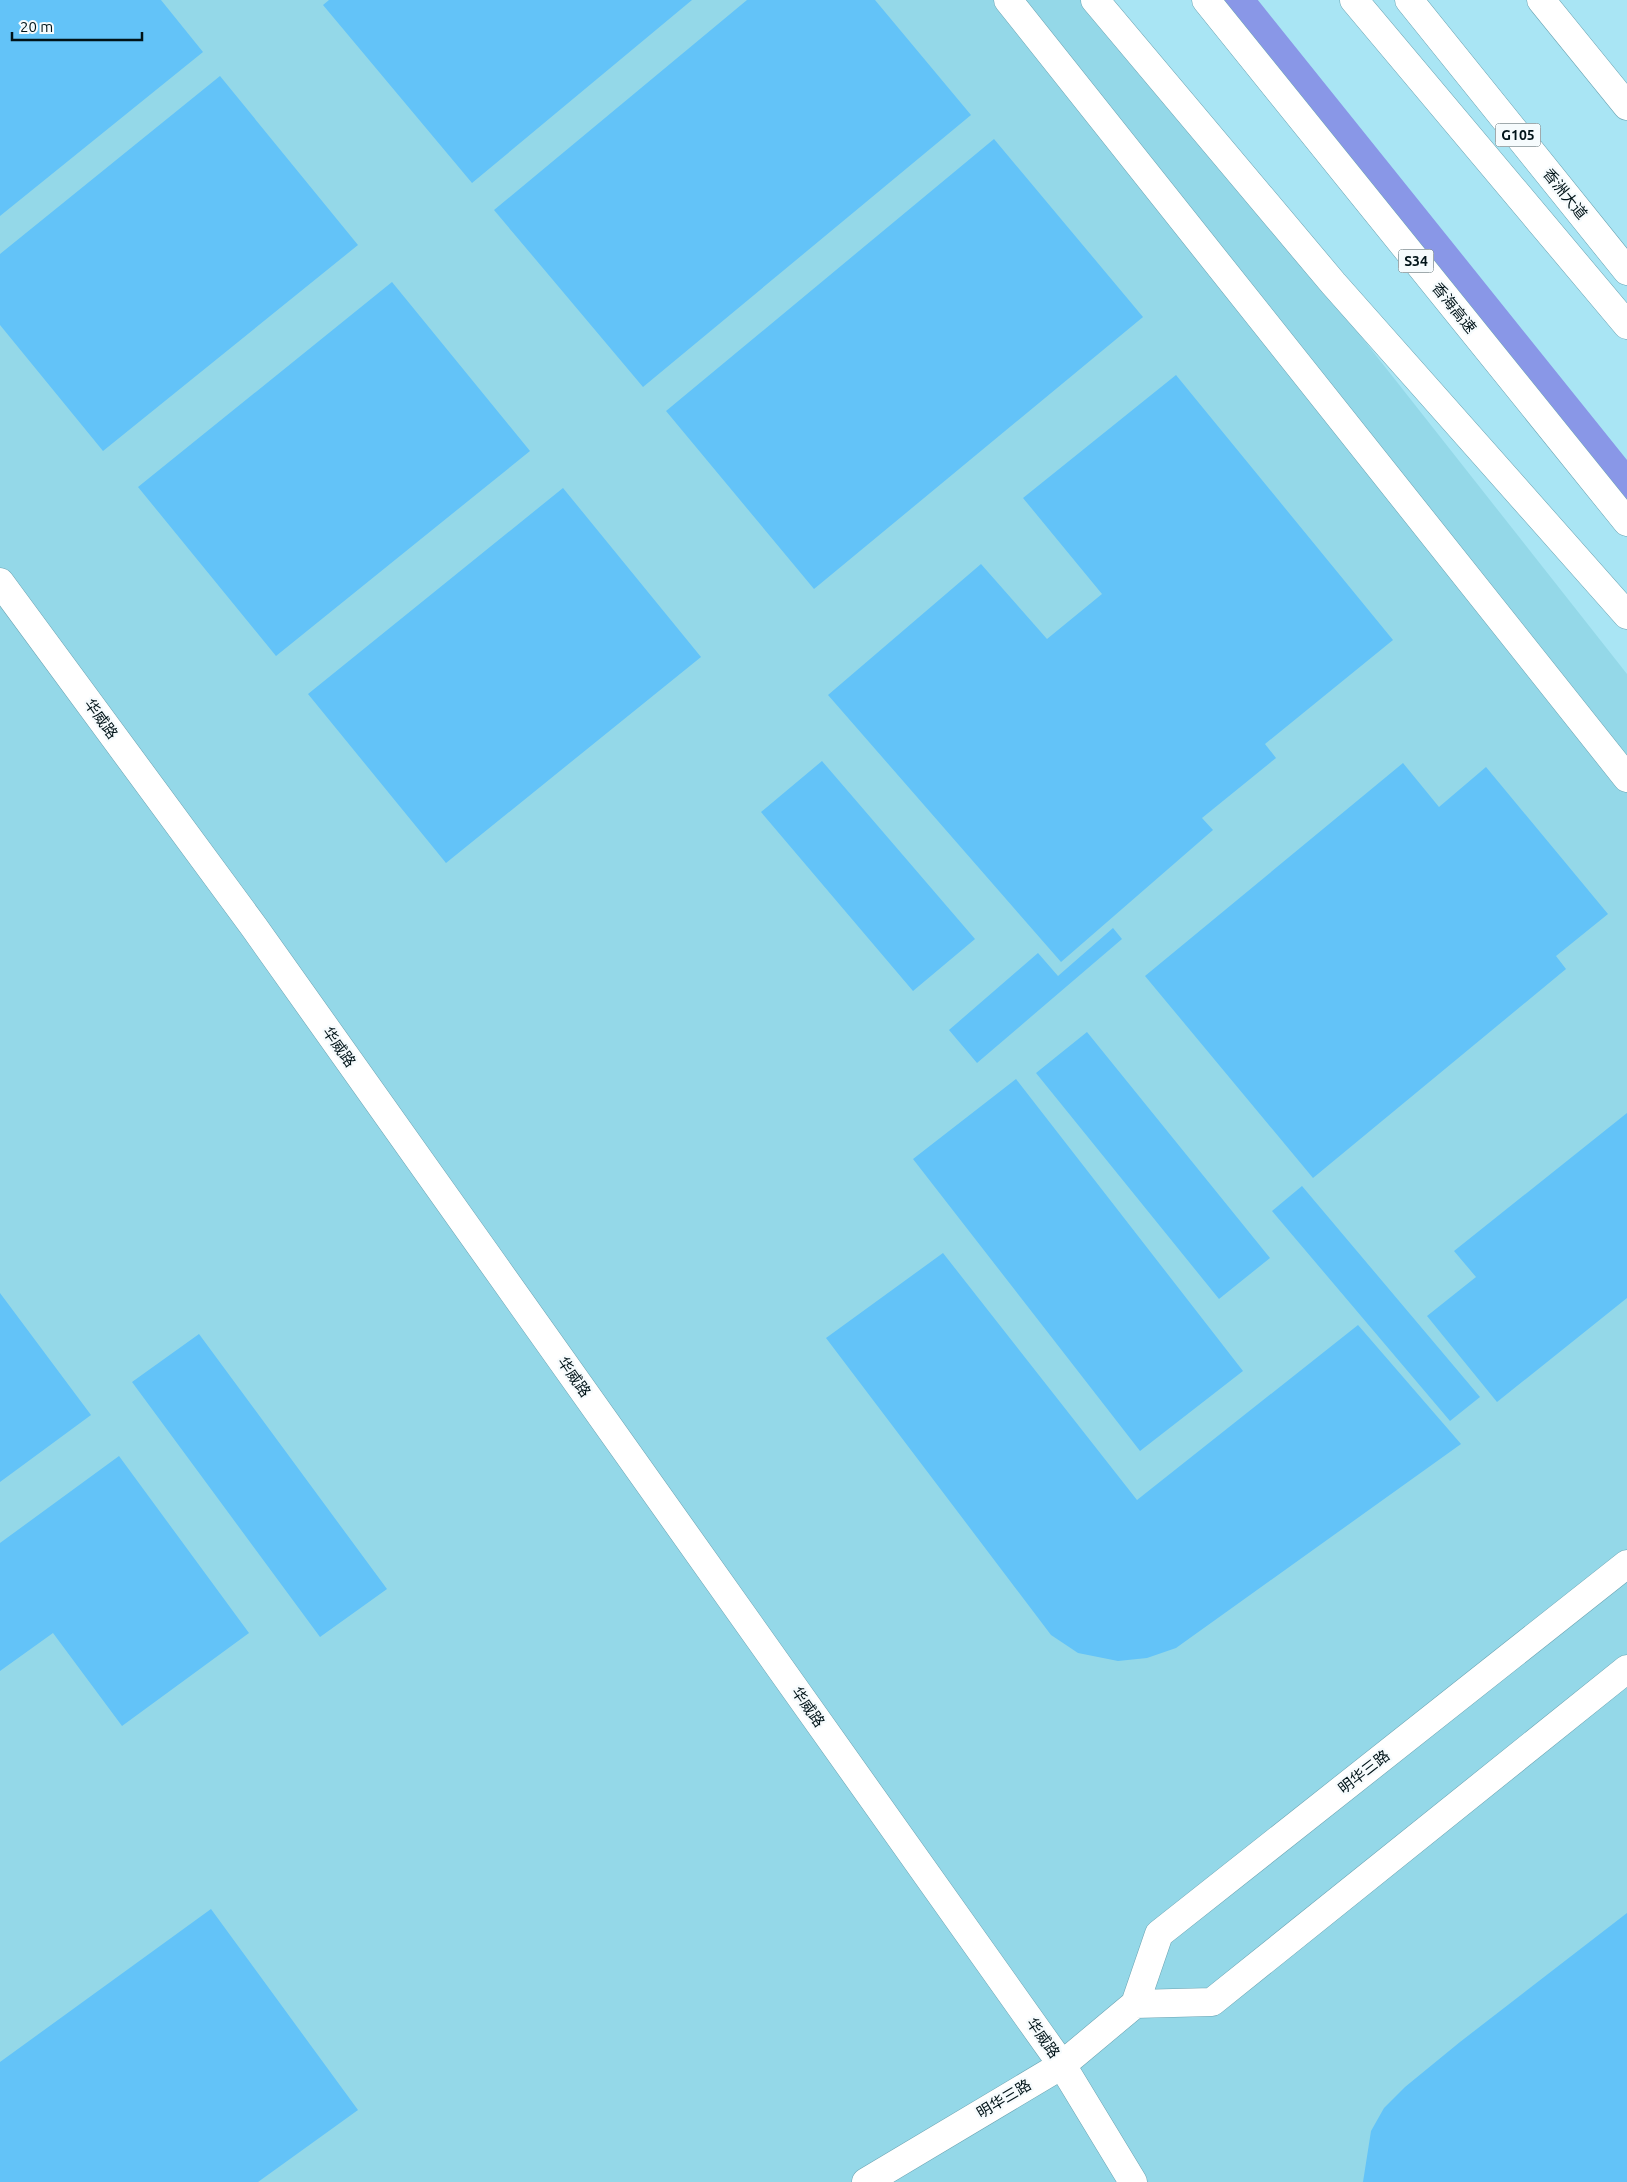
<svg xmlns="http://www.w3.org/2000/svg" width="1627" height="2182" font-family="Ubuntu,'Noto Sans SC',sans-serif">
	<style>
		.built { fill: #94d8e8 }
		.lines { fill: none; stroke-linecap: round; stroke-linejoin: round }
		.canal { stroke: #8997e7; stroke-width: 45 }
		.building { fill: #63c3f8 }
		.street-casing { stroke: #6aa3b2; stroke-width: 29 }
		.highway-casing { stroke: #6aa3b2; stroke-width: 29 }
		.street { stroke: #fff; stroke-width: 28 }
		.highway { stroke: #fff; stroke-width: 28 }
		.labels { text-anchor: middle; stroke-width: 4.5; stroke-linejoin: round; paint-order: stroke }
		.shield { fill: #f6fbfd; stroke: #4a595d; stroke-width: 1 }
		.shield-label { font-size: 14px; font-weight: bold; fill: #001318 }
		.street-label { font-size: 15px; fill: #001318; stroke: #f6fbfd }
	</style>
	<rect width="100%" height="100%" fill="#a9e5f4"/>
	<path class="built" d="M0,0H1096L1627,674V2182H0Z"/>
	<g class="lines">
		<path class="canal" d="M1229,0L1627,496"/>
	</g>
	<path class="building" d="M0,0H161L203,52L0,216Z
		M329,0H692L472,183L323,5Z
		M747,0H875L971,115L643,387L494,210Z
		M220,76L358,245L103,451L0,325V254Z
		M994,139L1143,317L814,589L666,411Z
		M392,282L530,451L276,656L138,487Z
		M1176,375L1393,640L1265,744L1276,758L1202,818L1213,830L1061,962L828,695L981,564L1047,639L1102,594L1023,498Z
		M563,488L701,657L446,863L308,694Z
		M822,761L975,939L913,991L761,812Z
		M1403,763L1439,807L1486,767L1608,914L1556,956L1566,969L1313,1178L1145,976Z
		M1113,928L1122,939L977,1063L949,1030L1038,953L1058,976Z
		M1087,1032L1270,1258L1219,1299L1036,1073Z
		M1016,1079L1243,1371L1140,1451L913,1159Z
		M1627,1113V1298L1497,1402L1427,1316L1476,1277L1454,1251Z
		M1302,1186L1480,1397L1450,1421L1272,1211Z
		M943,1253L1137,1500L1358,1325L1461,1444L1176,1648L1147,1658L1118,1661L1078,1653L1051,1635L826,1338Z
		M0,1293L91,1415L0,1482Z
		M199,1334L387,1589L320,1637L132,1382Z
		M119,1456L249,1633L122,1726L53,1633L0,1671V1543Z
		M211,1909L358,2110L258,2182H0V2062Z
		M1627,1913V2182H1363L1371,2131L1384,2108L1405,2087L1460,2042Z"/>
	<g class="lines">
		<defs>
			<path id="street" d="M1008,0L1627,778
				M0,582L254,927L1062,2065L1133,2182
				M1135,2004L1212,2002L1627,1669
				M866,2182L1062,2065L1135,2004L1159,1934L1627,1564"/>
			<path id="highway" d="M1095,0L1333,283L1627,615
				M1206,0L1627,522
				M1354,0L1627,325
				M1409,0L1627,271
				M1541,0L1627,106"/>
		</defs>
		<use href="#street" class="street-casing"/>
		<use href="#highway" class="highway-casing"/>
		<use href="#street" class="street"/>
		<use href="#highway" class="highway"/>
	</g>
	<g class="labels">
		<g class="shield">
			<rect x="1495.5" y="123.5" width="45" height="23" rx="4"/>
			<rect x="1398.5" y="249.5" width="35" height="23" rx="4"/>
		</g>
		<g class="shield-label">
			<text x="1518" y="140">G105</text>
			<text x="1416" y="266">S34</text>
		</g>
		<g class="street-label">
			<text transform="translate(1565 194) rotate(51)" y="5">香洲大道</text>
			<text transform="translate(1454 308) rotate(51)" y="5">香海高速</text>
			<text transform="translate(101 719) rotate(54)" y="5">华威路</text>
			<text transform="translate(339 1047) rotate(55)" y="5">华威路</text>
			<text transform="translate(574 1377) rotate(55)" y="5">华威路</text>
			<text transform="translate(808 1707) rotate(55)" y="5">华威路</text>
			<text transform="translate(1364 1772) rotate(-38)" y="5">明华三路</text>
			<text transform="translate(1043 2038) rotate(55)" y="5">华威路</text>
			<text transform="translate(1004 2099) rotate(-31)" y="5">明华三路</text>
		</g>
	</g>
	<path d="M12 32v8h130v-8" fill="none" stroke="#001318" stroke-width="2.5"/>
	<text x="20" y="32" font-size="15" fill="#001318" stroke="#f6fbfd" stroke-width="4" paint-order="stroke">20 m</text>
</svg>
